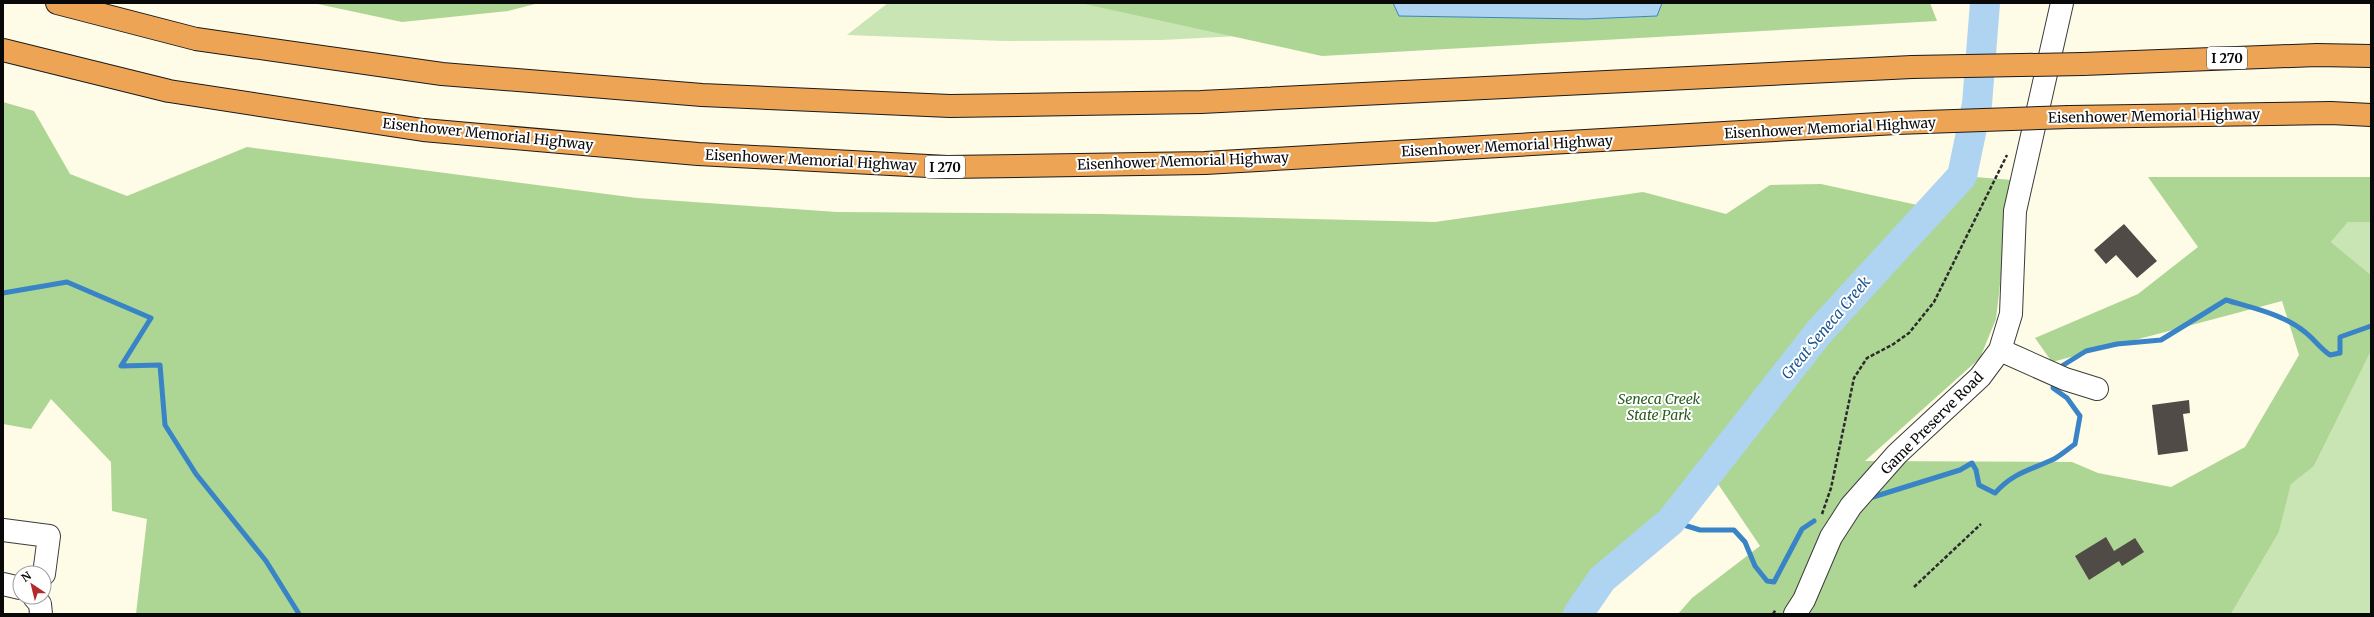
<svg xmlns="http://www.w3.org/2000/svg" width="2374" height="617" font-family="Merriweather,serif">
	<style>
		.green { fill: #cae5b4 }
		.forest { fill: #add594 }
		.water { fill: #aed4f2; stroke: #3984c6 }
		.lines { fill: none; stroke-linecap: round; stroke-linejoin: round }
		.stream { stroke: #3984c6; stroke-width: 5 }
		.river { stroke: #aed4f2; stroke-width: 30 }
		.building { fill: #514b47 }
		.minor-casing { stroke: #3c3c3c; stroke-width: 24 }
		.highway-casing { stroke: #1a1a1a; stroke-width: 24 }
		.path { stroke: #2b2b2b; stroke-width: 2.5; stroke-dasharray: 4 2; stroke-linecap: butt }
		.minor { stroke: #fff; stroke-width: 22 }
		.highway { stroke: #eda555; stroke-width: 22 }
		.highway-bridge-casing { stroke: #1a1a1a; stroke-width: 24; stroke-linecap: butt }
		.highway-bridge { stroke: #eda555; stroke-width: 22 }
		.labels { text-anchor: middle; stroke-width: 4; stroke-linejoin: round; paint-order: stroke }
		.shield { fill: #fff; stroke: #535353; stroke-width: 1 }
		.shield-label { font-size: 13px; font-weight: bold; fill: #090909 }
		.street-label { font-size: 14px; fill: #090909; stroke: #fff }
		.park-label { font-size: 14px; font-style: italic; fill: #275d1e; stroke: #fff }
		.water-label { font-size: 15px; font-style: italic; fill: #1b5693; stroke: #fff }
	</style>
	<rect width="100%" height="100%" fill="#fefbe7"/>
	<path class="green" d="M888,3H1874L1161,40L1004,41L847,35Z
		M2348,222H2371V275L2331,242Z
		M2371,351V614H2231L2279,532L2291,483L2314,466Z"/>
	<path class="forest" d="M313,3H539L508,11L402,22Z
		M1080,3H1393L1399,16L1585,19L1657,16L1662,3H1930L1937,21L1322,56Z
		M3,102L34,111L70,174L127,196L247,147L637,198L837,212L1101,214L1435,222L1643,192L1726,214L1770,185L1821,184L1931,208L1962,176L2012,180L1996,319L1980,358L1865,461L2072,462L2098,473L2171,487L2245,447L2299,355L2282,301L2052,362L2035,338L2138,294L2198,247L2148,177H2371V222H2348L2331,242L2371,275V351L2314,466L2291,484L2279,532L2231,614H1678L1692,598L1760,546L1710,472L1671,521L1602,579L1578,614H136L147,519L112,511L111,462L51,399L31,429L3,424Z"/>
	<path class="water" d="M1393,3H1662L1657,16L1585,19L1399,16Z"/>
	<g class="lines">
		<path class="stream" d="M3,293L67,282L151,318L121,366L160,365L165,425L196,474L266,561L299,614
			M2057,369L2086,351L2117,344L2161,340L2226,300C2252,308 2283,314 2305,332C2314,339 2320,348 2330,355L2340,353V337L2371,326
			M1873,497L1960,470L1972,463L1976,470L1979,485L1995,493C2014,472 2031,470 2054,459C2061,455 2068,449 2075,444L2080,416L2067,398L2053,388L2054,381
			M1671,521L1700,530H1734L1745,542L1755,566L1767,581L1774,582L1802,529L1814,521"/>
		<path class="river" d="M1578,614L1602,579L1671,521L1819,332L1962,176L1977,104L1985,3"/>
	</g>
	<path class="building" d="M2124,224L2157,261L2137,278L2116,255L2106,264L2094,250Z
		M2189,400L2190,413L2183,414L2188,451L2158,455L2152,405Z
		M2106,537L2114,551L2135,538L2144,552L2122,566L2119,561L2089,580L2075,556Z"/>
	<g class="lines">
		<defs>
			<path id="minor" d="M2000,350L2065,379L2097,389
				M3,530L49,536L44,574
				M3,584L20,588
				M34,597L40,604L41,614
				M1795,614L1804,600L1831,537L1851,506L1897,454L1980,377L2000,350L2011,314L2015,211L2062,3"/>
			<path id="highway" d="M57,3L196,39L442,74L702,95L950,106L1201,102L1912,67
				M3,50L169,91L423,130L698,154L947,167L1205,163L1896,123
				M2083,64L2317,55L2371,56
				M2069,117L2331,113L2371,115"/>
		</defs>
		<use href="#minor" class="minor-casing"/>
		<use href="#highway" class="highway-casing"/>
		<path class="path" d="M1822,514L1831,488L1854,378L1867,358L1892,345L1909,333L1934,302L2007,155
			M1914,587L1981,524
			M1773,614L1776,609"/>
		<use href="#minor" class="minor"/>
		<use href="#highway" class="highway"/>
		<defs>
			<path id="highway-bridge" d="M1912,67L2083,64
				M1896,123L2069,117"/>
		</defs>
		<use href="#highway-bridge" class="highway-bridge-casing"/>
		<use href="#highway-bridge" class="highway-bridge"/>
	</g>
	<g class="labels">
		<g class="shield">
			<rect x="2207" y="47" width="40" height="22" rx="3"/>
			<rect x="925" y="156" width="40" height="22" rx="3"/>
		</g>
		<g class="shield-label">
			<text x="2227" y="63">I 270</text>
			<text x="945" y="172">I 270</text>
		</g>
		<g class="street-label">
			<text transform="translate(2154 116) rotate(-1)" y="5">Eisenhower Memorial Highway</text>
			<text transform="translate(1830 128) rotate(-3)" y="5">Eisenhower Memorial Highway</text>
			<text transform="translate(488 134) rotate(6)" y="5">Eisenhower Memorial Highway</text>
			<text transform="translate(1507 146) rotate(-3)" y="5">Eisenhower Memorial Highway</text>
			<text transform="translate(811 160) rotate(3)" y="5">Eisenhower Memorial Highway</text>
			<text transform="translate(1183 161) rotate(-2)" y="5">Eisenhower Memorial Highway</text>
			<text transform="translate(1932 423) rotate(-45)" y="5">Game Preserve Road</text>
		</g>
		<g class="park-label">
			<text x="1659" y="404">Seneca Creek<tspan x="1659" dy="16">State Park</tspan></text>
		</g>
		<g class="water-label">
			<text transform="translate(1826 328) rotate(-50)" y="5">Great Seneca Creek</text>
		</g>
	</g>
	<rect width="2374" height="617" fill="none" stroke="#090909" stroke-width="8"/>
	<g transform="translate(32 585) rotate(325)"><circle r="19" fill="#ffffff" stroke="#9d9d9d"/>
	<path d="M0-3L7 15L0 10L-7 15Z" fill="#b12c2a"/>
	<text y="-6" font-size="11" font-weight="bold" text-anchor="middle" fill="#090909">N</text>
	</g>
</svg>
